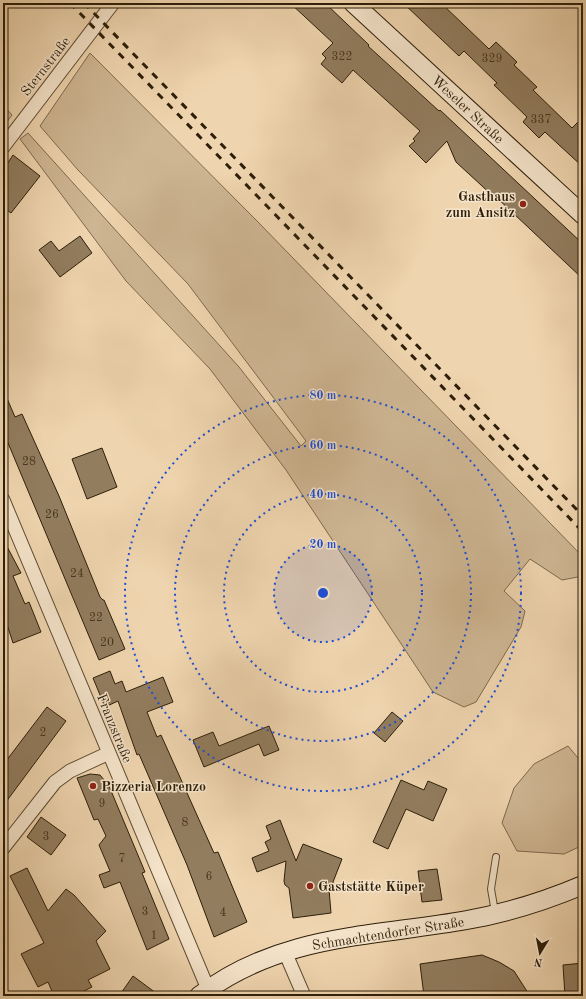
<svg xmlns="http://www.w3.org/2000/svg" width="586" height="999" font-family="'Old Standard TT',serif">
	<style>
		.green { fill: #ceb693; stroke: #7e6a4e }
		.building { fill: #927d5f; stroke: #2d1e09 }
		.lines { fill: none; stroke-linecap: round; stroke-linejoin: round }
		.service-casing { stroke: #5e4c32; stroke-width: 8 }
		.minor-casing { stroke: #5e4c32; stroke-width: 15 }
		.secondary-casing { stroke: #2d1e09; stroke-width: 20 }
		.service { stroke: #f5e4cb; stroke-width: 6 }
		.minor { stroke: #f5e4cb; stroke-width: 13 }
		.secondary { stroke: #f5e4cb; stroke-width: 18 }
		.rail { stroke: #2d1e09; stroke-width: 3; stroke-dasharray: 7 7; stroke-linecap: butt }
		.ring { fill: none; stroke: #1d4ed8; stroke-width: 2; stroke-dasharray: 2 4 }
		.poi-dot { fill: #8f2418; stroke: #f5e4cb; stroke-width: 1.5 }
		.labels { text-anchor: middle; stroke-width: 3; stroke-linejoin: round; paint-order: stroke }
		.number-label { font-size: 12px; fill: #46361e }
		.street-label { font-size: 14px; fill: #2d1e09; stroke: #f5e4cb }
		.poi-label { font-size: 14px; font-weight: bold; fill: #2d1e09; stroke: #f5e4cb; text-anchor: start }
		.centre { fill: #1d4ed8; stroke: #f5e4cb; stroke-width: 2 }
		.ring-label { font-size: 12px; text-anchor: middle; font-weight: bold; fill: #1d4ed8; stroke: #f5e4cb; stroke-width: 3; stroke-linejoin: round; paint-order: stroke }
	</style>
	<rect width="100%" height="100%" fill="#efd5af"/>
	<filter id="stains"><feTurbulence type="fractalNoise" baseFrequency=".005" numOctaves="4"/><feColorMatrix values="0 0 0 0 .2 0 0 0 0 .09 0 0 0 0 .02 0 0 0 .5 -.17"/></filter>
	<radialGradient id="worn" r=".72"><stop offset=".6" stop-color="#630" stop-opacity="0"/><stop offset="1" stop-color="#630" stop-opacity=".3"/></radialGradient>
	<path class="green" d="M90,53L259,223L583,557V576L562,580L530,559L504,591L525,611L521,627L476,702L464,707L433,692L286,470L210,369L126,281L20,139L28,133L239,367L301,446L306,441L188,284L78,170L40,126Z
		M3,105L12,115L3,127Z
		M568,746L583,764V845L564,854L517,851L502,823L514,788L534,764Z"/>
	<path class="building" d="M290,3H325L369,45L368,46L439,111L440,110L583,244V279L495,196L494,197L456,162L447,141L426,163L409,146L415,141L413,139L420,131L353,70L342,83L321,64L326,58L322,54L333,43Z
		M403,3H441L489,49L496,42L517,62L514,65L537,87L533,90L572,128L583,117V167L545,132L539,138L523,122L527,117L494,85L497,83L464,51L459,56Z
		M13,155L40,176L11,213L3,207V170Z
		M80,236L92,253L60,277L39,250L51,241L59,251Z
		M3,389L15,417L22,414L59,496L100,597L103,600H104L125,649L99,660L3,431Z
		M102,448L117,487L87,499L72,459Z
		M3,539L21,573L13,576L25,604L29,602L41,632L13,643L3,612Z
		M110,671L115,684L122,681L126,692L163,677L173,702L147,712L157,737L161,735L214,853L218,852L247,922L214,937L187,865L139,754L137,755L118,701L105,707L93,678Z
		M47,707L66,721L3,806V765Z
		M392,712L403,721L385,742L374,733Z
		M269,726L279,750L264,756L259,744L204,767L193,740L213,732L219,746Z
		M90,774L100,775L109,786L145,872L142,873L169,939L147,950L120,882L104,888L99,875L110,871L99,845L106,836L98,819L94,820L77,778Z
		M401,780L424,790L428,781L447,789L433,821L406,809L388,849L373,842Z
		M41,817L66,835L51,855L27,837Z
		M280,820L296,861L303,844L342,859L333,882V889H329L331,913L293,918L289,888L285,885L284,881L286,861L257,872L252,858L269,851L265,842L271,839L266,826Z
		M27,868L48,911L66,889L74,895L106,931L96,941L110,969L88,980L92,987L74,996H54L48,982L38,987L21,954L44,943L10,876Z
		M437,869L442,900L422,902L418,871Z
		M482,955L499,962L514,971L530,996H424L420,964Z
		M583,963V996H565L563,965Z
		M133,976L160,996H119Z"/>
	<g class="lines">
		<defs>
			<path id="service" d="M495,912L491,889L496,857"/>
			<path id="minor" d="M3,147L113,3
				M3,500L208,989
				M3,848L55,782L70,771L109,753
				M285,952L304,996"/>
			<path id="secondary" d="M353,3L583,215
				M199,996C280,934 372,937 467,920C507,913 545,901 583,885"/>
		</defs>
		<use href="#service" class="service-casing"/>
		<use href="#minor" class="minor-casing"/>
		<use href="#secondary" class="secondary-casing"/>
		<use href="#service" class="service"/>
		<use href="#minor" class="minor"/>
		<use href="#secondary" class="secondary"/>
		<path class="rail" d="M70,3L583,532
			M84,3L583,516"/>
	</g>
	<circle cx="323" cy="593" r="49" fill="#1d4ed8" fill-opacity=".12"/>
	<g class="ring">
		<circle cx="323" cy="593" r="49"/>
		<circle cx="323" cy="593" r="99"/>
		<circle cx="323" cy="593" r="148"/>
		<circle cx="323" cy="593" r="198"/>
	</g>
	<g class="poi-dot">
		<circle cx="523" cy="204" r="4"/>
		<circle cx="93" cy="786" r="4"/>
		<circle cx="310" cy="886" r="4"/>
	</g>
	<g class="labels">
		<g class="number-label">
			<text x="342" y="60">322</text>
			<text x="492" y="62">329</text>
			<text x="541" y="123">337</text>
			<text x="29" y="465">28</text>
			<text x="52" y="518">26</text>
			<text x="77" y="577">24</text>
			<text x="96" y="621">22</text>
			<text x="107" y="646">20</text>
			<text x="43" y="736">2</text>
			<text x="102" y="807">9</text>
			<text x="185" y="826">8</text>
			<text x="46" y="840">3</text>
			<text x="122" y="862">7</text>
			<text x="209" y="880">6</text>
			<text x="145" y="915">3</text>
			<text x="223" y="916">4</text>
			<text x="154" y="939">1</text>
		</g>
		<g class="street-label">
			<text transform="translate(45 66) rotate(-52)" y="5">Sternstraße</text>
			<text transform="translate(468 109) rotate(43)" y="5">Weseler Straße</text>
			<text transform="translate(115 728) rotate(68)" y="5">Franzstraße</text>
			<text transform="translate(388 933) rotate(-9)" y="5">Schmachtendorfer Straße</text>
		</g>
		<g class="poi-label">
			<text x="515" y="201" text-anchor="end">Gasthaus<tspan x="515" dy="16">zum Ansitz</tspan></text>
			<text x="101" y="791">Pizzeria Lorenzo</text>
			<text x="318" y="891">Gaststätte Küper</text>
		</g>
	</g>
	<circle cx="323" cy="593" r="6" class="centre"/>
	<g class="ring-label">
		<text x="323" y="399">80 m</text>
		<text x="323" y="449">60 m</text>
		<text x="323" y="498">40 m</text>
		<text x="323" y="548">20 m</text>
	</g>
	<rect width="586" height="999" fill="none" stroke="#efd5af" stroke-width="16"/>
	<rect x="4" y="4" width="578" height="991" fill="none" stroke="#2d1e09" stroke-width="2"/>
	<rect x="8" y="8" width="570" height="983" fill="none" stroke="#2d1e09"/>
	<g transform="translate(540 953) rotate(190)" stroke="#f5e4cb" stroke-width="3" paint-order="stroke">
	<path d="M0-3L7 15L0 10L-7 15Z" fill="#2d1e09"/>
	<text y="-6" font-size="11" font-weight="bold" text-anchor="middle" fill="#2d1e09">N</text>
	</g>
	<rect width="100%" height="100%" filter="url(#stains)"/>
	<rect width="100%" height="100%" fill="url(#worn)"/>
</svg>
